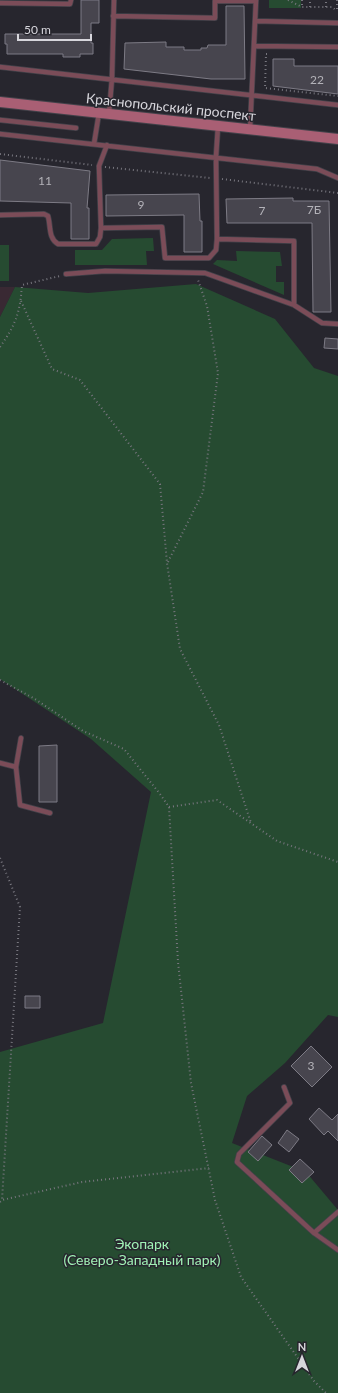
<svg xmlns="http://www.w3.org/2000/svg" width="338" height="1393" font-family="Lato,sans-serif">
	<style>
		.education { fill: #392933 }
		.green { fill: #264b31 }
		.building { fill: #47454e; stroke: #7d7b85 }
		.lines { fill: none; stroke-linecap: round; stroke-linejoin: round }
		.lane-casing { stroke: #43424a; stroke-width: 6 }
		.secondary-casing { stroke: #43424a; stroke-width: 12 }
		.path { stroke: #77767e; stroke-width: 2; stroke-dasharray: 1 3; stroke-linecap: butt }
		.lane { stroke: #7b4c58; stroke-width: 4.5 }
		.secondary { stroke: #a95f74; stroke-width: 10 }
		.labels { text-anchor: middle; stroke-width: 3; stroke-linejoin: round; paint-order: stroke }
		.number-label { font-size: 12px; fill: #b3b2b8 }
		.street-label { font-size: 14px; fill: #d7d6dc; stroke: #27262e }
		.park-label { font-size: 14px; fill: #a0f1b5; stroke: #27262e }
	</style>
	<rect width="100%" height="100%" fill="#27262e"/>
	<path class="education" d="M0,287H15L0,317Z"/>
	<path class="green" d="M269,0H301V8H269Z
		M153,238L154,251H146L147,265H75V250H102L112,239Z
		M0,245H9V281H0Z
		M236,251L280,252L282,266H276V282H284V295L213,264L217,260L237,261Z
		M196,284L275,319L314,368L338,376V1017L328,1015L285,1063L247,1096L232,1143L306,1172L338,1210V1393H0V1052L103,1023L151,792L91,739L0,679V317L15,287L88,293Z"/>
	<path class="building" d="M81,0H99V23H91V43H93V54H80V57H63V54H7V44H5V34H81Z
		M226,6H244L245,79H211L124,69L125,43L166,42V47H184V50H201V48H207L208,45H226Z
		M273,59H294V66H338V94L273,86Z
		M0,160L90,171L87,208H89V239H71V203L0,201Z
		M199,194L200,221H202V252H184V215L106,216V195Z
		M293,198V201H329L331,312H313L312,223H227L226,199Z
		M325,338L338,339V349L324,348Z
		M57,745V802H39V746Z
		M25,996H40V1008H25Z
		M311,1046L332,1067L312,1087L291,1066Z
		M319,1108L332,1120L338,1114V1141L328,1131L324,1135L309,1119Z
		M287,1130L299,1139L289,1152L278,1143Z
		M262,1136L272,1145L258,1161L248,1152Z
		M300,1159L314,1172L302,1183L289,1170Z"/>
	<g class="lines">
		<defs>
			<path id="lane" d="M0,3L70,4L71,0
				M113,16L215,18V1H255
				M255,21L338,23
				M255,46L338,47
				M0,67L338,105
				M109,114L112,78L114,0
				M0,120L76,128
				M250,130L256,0
				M0,134L317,169L338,178
				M94,144L99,113
				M0,215L44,214L48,216C51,226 48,238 58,244H96L100,237L101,228L162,227L165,258H209L216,250L217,239L294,241V305L322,323L338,324
				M101,228L99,166L107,145
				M217,239L216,157L218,126
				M66,274L105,271L205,273L294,305
				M21,738L16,767L20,805L50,813
				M0,763L16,767
				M284,1087L290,1103L239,1154L237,1162L314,1233L338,1250
				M314,1233L338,1212"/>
			<path id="secondary" d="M0,102L338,139"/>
		</defs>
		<use href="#lane" class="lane-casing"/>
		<use href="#secondary" class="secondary-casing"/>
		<path class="path" d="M288,0L302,7H332L337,11
			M302,0V7
			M337,0V11H338
			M310,7V0
			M326,7V0
			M267,54H266L265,88L338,96
			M0,154L92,165
			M105,167L210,178
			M222,179L338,193
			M21,301L52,369L80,380L160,484L167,563L180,649L219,725L251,823
			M0,347C16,324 20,313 22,285L60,276
			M168,562L203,492L218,373L207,306L198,280
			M0,680L35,699L83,731L124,749L160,794L169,807L178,962L191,1083L215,1200L241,1277L314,1381L326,1393
			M169,807L217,800L277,841L338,862
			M0,858L20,907L2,1200
			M0,1202L2,1200L82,1182L209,1168"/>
		<use href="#lane" class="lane"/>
		<use href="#secondary" class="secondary"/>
	</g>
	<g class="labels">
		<g class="number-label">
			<text x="317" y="84">22</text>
			<text x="45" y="185">11</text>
			<text x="141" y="209">9</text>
			<text x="314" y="214">7Б</text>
			<text x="262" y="215">7</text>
			<text x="311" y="1070">3</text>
		</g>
		<g class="street-label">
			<text transform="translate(171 107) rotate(6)" y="5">Краснопольский проспект</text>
		</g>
		<g class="park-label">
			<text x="142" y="1249">Экопарк<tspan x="142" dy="16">(Северо-Западный парк)</tspan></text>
		</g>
	</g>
	<g transform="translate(302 1357)" stroke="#27262e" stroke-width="3" paint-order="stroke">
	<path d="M0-3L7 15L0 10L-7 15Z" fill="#d7d6dc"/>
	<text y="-6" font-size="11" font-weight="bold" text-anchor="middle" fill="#d7d6dc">N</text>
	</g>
	<path d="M18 34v6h73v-6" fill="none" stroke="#d7d6dc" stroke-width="2"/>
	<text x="24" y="34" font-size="12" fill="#d7d6dc" stroke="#27262e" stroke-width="3" paint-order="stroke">50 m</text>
</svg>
